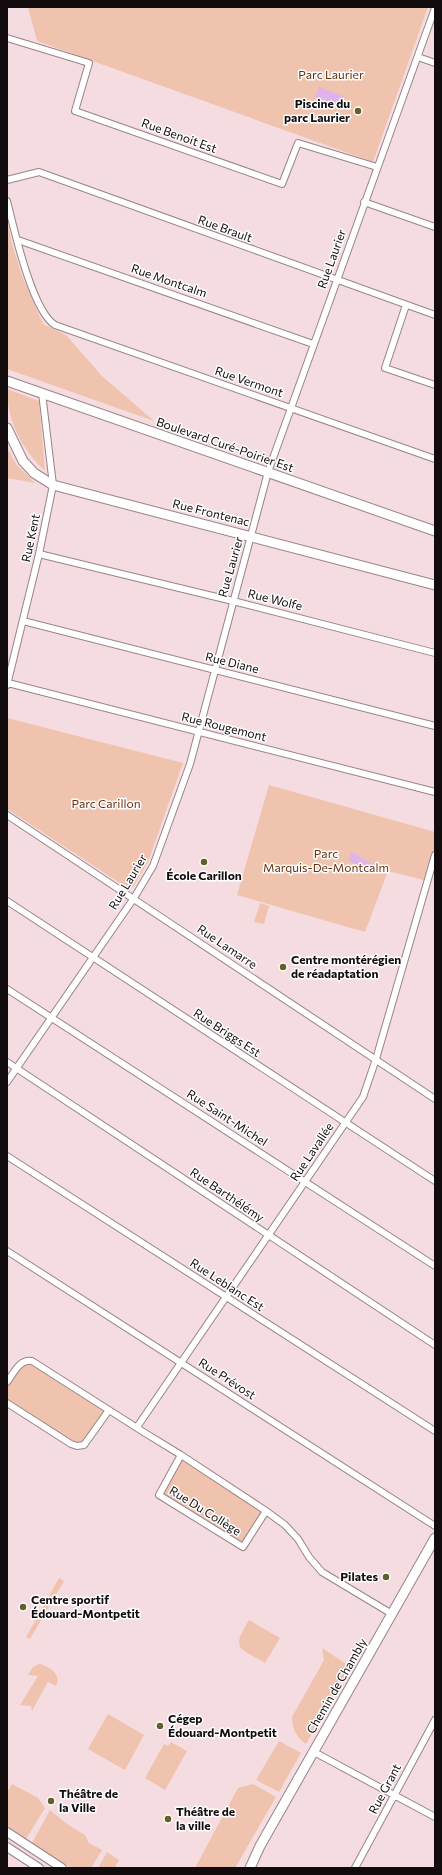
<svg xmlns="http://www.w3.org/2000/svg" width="442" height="1875" font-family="Commissioner,sans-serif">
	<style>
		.green { fill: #f0c3ae }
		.water { fill: #e0b3ea }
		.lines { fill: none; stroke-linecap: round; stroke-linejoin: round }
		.minor-casing { stroke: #998488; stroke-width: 8 }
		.tertiary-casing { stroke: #998488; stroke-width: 10 }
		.secondary-casing { stroke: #998488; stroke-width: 11 }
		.minor { stroke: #fff; stroke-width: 6 }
		.tertiary { stroke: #fff; stroke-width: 8 }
		.secondary { stroke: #fff; stroke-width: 9 }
		.poi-dot { fill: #61612f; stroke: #fff; stroke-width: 1.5 }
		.labels { text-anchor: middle; stroke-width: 3; stroke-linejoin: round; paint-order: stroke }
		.park-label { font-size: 12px; fill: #6a2e0d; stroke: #fff }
		.poi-label { font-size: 12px; font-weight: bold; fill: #130c0e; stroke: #fff; text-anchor: start }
		.street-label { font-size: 12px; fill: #130c0e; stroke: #fff }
	</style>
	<rect width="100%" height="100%" fill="#f4dce1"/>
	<path class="green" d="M28,7H428L373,162L37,41Z
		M7,220L12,244L22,276L43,324L66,335L102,376L154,421L7,369Z
		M7,389L39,401L45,471C22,449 7,421 7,389Z
		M7,448L16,464L35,483L7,478Z
		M7,718L183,763L148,862L133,887L129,889L7,809Z
		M269,785L435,832V855L428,881L388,871L365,932L237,895Z
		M260,903L269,906L264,924L254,922Z
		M26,1360L109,1410L84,1445L77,1446L7,1403V1382Z
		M181,1455L266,1511L243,1547L159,1495Z
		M59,1578L64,1581L30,1639L26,1637Z
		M249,1620L280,1638L265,1663C238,1647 231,1650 249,1620Z
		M322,1648L351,1667L306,1744C297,1738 292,1729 292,1717L324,1660Z
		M39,1664C50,1666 62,1675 56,1686L48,1682L32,1711L31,1706L20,1705L38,1676L28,1675L33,1667Z
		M108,1714L144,1735L125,1770L88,1749Z
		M279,1741L301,1753L279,1792L256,1780Z
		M171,1742L187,1751L165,1790L145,1778L164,1744L168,1746Z
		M12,1784L38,1798L45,1808L26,1839L7,1826V1792Z
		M253,1784L276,1797L235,1868H195L238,1788Z
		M50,1810L67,1824L85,1835L89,1843L102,1850L91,1868H71L32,1843Z
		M107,1852L119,1860L115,1868H98Z"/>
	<path class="water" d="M319,87L344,96L340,106L315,97Z
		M352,852L374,865L370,873L348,860Z"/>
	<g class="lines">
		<defs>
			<path id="minor" d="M7,38L89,63L75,111L282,184L298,143L377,167
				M418,57L435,63
				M7,180L39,172L435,315
				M7,201C14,229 32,311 55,325L435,459
				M364,202L435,227
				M18,240L313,344
				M406,305L385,368L435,385
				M39,554L233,601L435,653
				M23,621L435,726
				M8,683L435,792
				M7,685L39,554L53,485L42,393
				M7,815L435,1099
				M7,901L435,1181
				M7,989L435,1266
				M7,1062L435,1345
				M7,1082L134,898L153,866L190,764L268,472L435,8
				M7,1156L435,1431
				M7,1251L435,1526
				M7,1382C14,1373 19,1359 32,1361L145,1433L181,1455L266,1511L285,1525L298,1539L309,1557L322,1572L392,1614
				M7,1403L71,1444L77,1446L84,1445L109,1410
				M137,1427L363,1097L376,1059L435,855
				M181,1455L159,1495L243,1547L266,1511
				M314,1752L435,1817
				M355,1868L435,1720"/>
			<path id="tertiary" d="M7,1832L62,1868
				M7,1847L39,1868"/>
			<path id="secondary" d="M7,381L435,531
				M7,428L23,461L34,473L53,485L435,585
				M250,1868L260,1846L435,1538"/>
		</defs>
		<use href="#minor" class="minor-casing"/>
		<use href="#tertiary" class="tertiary-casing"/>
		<use href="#secondary" class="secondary-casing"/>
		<use href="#minor" class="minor"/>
		<use href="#tertiary" class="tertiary"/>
		<use href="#secondary" class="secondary"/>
	</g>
	<g class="poi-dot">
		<circle cx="358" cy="111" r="4"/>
		<circle cx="204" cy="862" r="4"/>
		<circle cx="283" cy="967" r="4"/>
		<circle cx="386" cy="1577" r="4"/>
		<circle cx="23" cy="1607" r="4"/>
		<circle cx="160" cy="1726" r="4"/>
		<circle cx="51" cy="1801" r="4"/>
		<circle cx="168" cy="1819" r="4"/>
	</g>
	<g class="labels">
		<g class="park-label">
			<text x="331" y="79">Parc Laurier</text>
			<text x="106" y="808">Parc Carillon</text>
			<text x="326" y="858">Parc<tspan x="326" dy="14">Marquis-De-Montcalm</tspan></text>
		</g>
		<g class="poi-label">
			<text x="350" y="108" text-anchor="end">Piscine du<tspan x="350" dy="14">parc Laurier</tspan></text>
			<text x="204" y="880" text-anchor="middle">École Carillon</text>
			<text x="291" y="964">Centre montérégien<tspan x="291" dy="14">de réadaptation</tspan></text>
			<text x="378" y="1581" text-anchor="end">Pilates</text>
			<text x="31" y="1604">Centre sportif<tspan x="31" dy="14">Édouard-Montpetit</tspan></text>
			<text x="168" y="1723">Cégep<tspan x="168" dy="14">Édouard-Montpetit</tspan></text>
			<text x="59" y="1798">Théâtre de<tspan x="59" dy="14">la Ville</tspan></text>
			<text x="176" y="1816">Théâtre de<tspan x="176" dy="14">la ville</tspan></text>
		</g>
		<g class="street-label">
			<text transform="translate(179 136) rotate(20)" y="4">Rue Benoit Est</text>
			<text transform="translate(225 229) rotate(20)" y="4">Rue Brault</text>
			<text transform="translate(332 259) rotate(-70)" y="4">Rue Laurier</text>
			<text transform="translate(169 281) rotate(19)" y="4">Rue Montcalm</text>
			<text transform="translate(249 382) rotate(19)" y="4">Rue Vermont</text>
			<text transform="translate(225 445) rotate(19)" y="4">Boulevard Curé-Poirier Est</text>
			<text transform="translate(211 513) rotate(14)" y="4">Rue Frontenac</text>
			<text transform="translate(31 538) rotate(-78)" y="4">Rue Kent</text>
			<text transform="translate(231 567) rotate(-74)" y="4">Rue Laurier</text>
			<text transform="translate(275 600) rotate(14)" y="4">Rue Wolfe</text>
			<text transform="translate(232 663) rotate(14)" y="4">Rue Diane</text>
			<text transform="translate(224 727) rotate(14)" y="4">Rue Rougemont</text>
			<text transform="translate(128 882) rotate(-59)" y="4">Rue Laurier</text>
			<text transform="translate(227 947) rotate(34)" y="4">Rue Lamarre</text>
			<text transform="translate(227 1033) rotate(33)" y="4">Rue Briggs Est</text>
			<text transform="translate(227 1118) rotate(33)" y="4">Rue Saint-Michel</text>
			<text transform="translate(312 1152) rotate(-56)" y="4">Rue Lavallée</text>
			<text transform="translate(227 1195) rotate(34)" y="4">Rue Barthélémy</text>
			<text transform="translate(227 1285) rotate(33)" y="4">Rue Leblanc Est</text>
			<text transform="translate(227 1379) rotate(33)" y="4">Rue Prévost</text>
			<text transform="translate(205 1511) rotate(32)" y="4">Rue Du Collège</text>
			<text transform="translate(337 1686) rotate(-60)" y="4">Chemin de Chambly</text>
			<text transform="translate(385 1789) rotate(-62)" y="4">Rue Grant</text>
		</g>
	</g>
	<rect width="442" height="1875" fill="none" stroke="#130c0e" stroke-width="16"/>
</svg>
